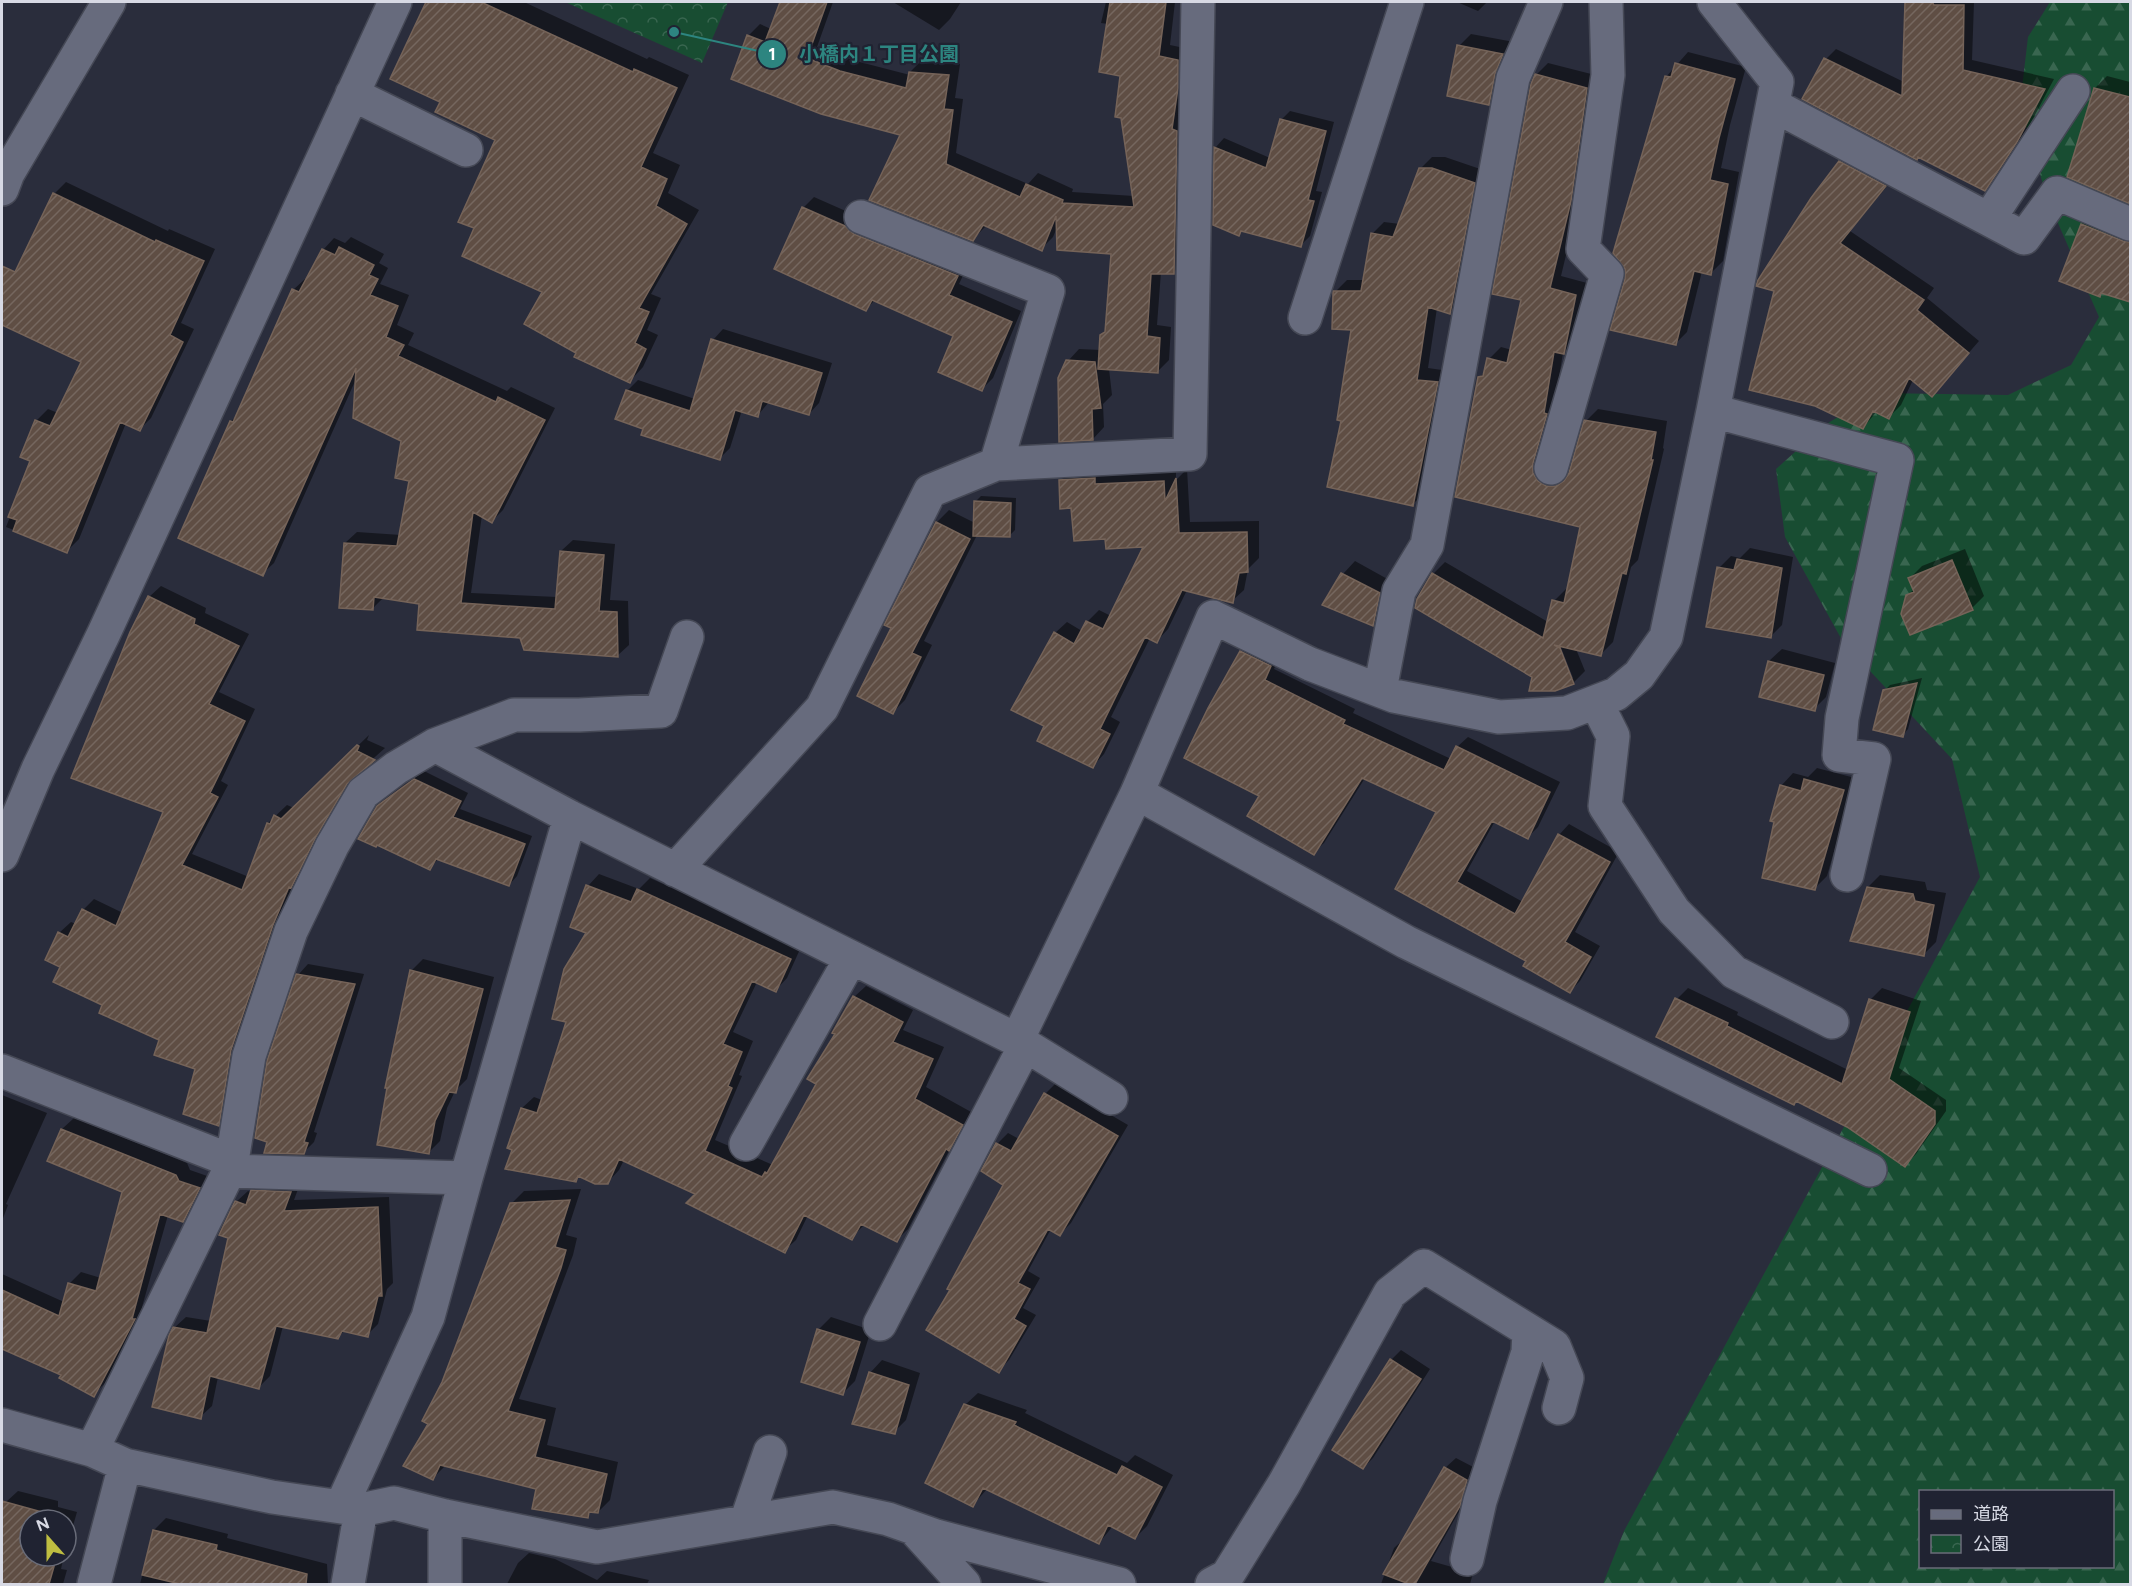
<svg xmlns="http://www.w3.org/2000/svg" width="2132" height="1586" font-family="Figtree,'Noto Sans JP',sans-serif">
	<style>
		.forest { fill: url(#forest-firs); fill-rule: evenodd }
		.park { fill: url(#park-crowns) }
		.shadow { fill: #0007; fill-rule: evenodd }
		.building { fill: url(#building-hatch); stroke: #756358; stroke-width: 1.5 }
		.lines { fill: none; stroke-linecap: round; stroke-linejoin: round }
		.minor-casing { stroke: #454855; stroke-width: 36 }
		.minor { stroke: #676b7d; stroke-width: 33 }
		.leader { fill: none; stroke: #2d8580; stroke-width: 2 }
		.callout-dot { fill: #2d8580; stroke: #202332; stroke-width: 2 }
		.mark-label { font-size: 18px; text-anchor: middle; font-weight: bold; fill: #fff }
		.callout-label { font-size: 20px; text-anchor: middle; font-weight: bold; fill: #2d8580; stroke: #202332; stroke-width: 4.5; stroke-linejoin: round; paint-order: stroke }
	</style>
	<defs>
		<pattern id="forest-firs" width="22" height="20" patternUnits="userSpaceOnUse" patternTransform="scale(1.5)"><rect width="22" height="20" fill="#184d32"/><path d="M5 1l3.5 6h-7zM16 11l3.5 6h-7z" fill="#396650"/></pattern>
		<pattern id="park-crowns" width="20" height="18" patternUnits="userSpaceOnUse" patternTransform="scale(1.5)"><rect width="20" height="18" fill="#184d32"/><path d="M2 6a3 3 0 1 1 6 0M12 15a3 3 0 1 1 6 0" fill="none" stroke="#396650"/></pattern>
		<pattern id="building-hatch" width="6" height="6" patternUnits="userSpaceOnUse" patternTransform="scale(1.5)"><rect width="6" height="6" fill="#5f4e44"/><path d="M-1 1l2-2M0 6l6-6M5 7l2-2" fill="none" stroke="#75675f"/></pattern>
	</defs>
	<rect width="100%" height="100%" fill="#2a2d3c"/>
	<path class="forest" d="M2050,2H2130V1584H1603L1624,1531L1980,877L1952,759L1843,642L1785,537L1776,469L1825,425L1877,393L2008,395L2071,365L2099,317L2047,198L2020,105L2028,37ZM1920,1492H2112V1566H1920Z"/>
	<path class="park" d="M565,2H728L702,63Z"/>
	<path class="shadow" d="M463,2H524L647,59L649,57L689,75L653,153L680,165L668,193L699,210L651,294L661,298L647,330L658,335L643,367L630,381L578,352L544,291L476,228L497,139L442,101L449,33Z
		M781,2H833L817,47L852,60L910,75V72L921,61L960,64L955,98L963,99L956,153L1028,184L1038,173L1073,189L1072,192L1134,196L1122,74L1108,24L1101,23L1106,2H1175L1170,45L1189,49L1185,261L1174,272H1161L1157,325L1171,327L1169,360L1157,372L1109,369L1112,395L1103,404L1104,427L1093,439L1068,361L1079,349L1101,350V335L1106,330L1112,252L1058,225L1053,237L1041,249L987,225L973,239L902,134L748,36L760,24L771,29Z
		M893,2H961L950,19L939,30Z
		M1457,2H1487L1478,11Z
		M1906,2H1974L1972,60L2054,79L2027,130L1995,179L1985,189L1826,59L1836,49L1904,82Z
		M1471,34L1514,42L1501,91L1488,103L1459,46Z
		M1688,52L1746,67L1730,125L1721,168L1739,172L1723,261L1711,273L1702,271L1687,332L1675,344L1627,279L1666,77Z
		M1548,63L1599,76L1582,188L1561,276L1587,283L1576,340L1563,353L1555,401L1559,475H1569L1586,421L1598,409L1667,421L1663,448L1664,449L1638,560L1631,567L1613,642L1601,654L1576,649L1585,671L1573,683L1534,676L1418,599L1433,574L1445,562L1548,622L1554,601L1566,589L1568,590L1582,526L1457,496L1479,378L1486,371L1489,359L1501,347L1512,350L1522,298L1536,75ZM1558,640L1573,678H1570L1556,642Z
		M2107,76L2130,82V202L2069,176L2095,88Z
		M1290,111L1334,122L1316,191L1322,192L1310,236L1301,245L1243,230L1239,234L1214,224L1216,147L1224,138L1270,158L1281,120Z
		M1852,151L1897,174L1850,231L1934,288L1927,298L1979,341L1932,395L1913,380L1901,405L1889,417L1877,411L1863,428L1815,405L1840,162Z
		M1432,157H1445L1486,171L1462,300L1450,312L1437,308L1428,368L1449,371L1425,492L1413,504L1342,420L1353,328L1335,292L1347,280H1364L1372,234L1384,222L1400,224L1420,169Z
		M66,182L168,231L169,229L215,249L181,323L194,329L151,418L139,430L126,423L79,539L67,551L6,527L32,461L36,421L48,409L58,413L83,361L54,194Z
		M814,197L968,265L959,284L1021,311L993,378L982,389L955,335L875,300L866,309L803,208Z
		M2094,212L2130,228V300L2103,291L2099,295L2061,280L2082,224Z
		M351,237L384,254L379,263L388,268L380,284L409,295L397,325L414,333L408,345L507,391L511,387L555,408L503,510L492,521L482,515L471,593L557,597L561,551L573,540L615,544L610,600L628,601L629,645L617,656L521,636L421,602L384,597L373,608L345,543L357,532L401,535L411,479L403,440L356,379L274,563L262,574L180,537L231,421L238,415L293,290L305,279L307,280L323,250L334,238L345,243Z
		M723,329L832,363L819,403L809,414L769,402L758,415L742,410L730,448L719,459L645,428L627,391L638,380L695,399L713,340Z
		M1073,468L1176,470V480L1187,469L1190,522L1259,521V558L1248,569L1244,590L1232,601L1187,590L1168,629L1157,641L1150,638L1111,717L1120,722L1104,754L1093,766L1046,726L1055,633L1067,622L1082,631L1087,622L1099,610L1111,616L1145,546L1107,537L1073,507L1061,480Z
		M981,496L1016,498L1015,530L1009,536L977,535L924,641L932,645L905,700L893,712V628L937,522L949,510L975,523V502Z
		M1750,548L1793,557L1782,625L1770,637L1719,568L1731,556L1740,558Z
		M1965,549L1984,596L1972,608L1907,596L1914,589L1910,578L1922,566Z
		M1355,561L1391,581L1385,612L1373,624L1324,604L1343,574Z
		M161,586L206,608L205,613L249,634L219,692L255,709L221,781L228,785L192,854L249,877L268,823L287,805L294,808L369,735L367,740L385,748L356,774L327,824L230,1113L218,1124L197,1068L161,1040L104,1004L62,966L59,933L71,922L76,924L83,910L94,899L123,913L165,811L149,597Z
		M1252,642L1280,655L1274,669L1355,709L1353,713L1451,759L1457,747L1468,737L1560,782L1538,827L1528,837L1495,821L1467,871L1523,902L1559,835L1569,824L1619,852L1575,932L1600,946L1580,981L1570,991L1528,961L1397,889L1438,811L1365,778L1324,843L1313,853L1261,795L1242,652Z
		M1782,649L1835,663L1826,697L1814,709L1769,661Z
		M1922,678L1908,729L1903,735L1884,691L1890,685Z
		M1817,768L1855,778L1827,876L1815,888L1781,786L1793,773L1808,777Z
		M424,771L468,793L460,809L532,836L517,876L509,885L439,858L430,868L378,807L387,798Z
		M599,874L639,889L650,878L801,947L787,978L776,990L757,982L733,1032L753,1041L739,1075L742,1076L715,1140L773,1165L818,1083L854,997L866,986L913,1010L903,1030L944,1047L926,1087L973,1113L960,1137L951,1147L908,1229L897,1240L865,1224L851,1238L808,1215L796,1240L784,1251L698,1193L624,1160L619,1170L608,1182L580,1176L576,1180L509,1147L522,1108L534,1097L542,1100L568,1021L588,932V886Z
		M1880,875L1925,882L1927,890L1946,893L1936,942L1924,954L1868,887Z
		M423,959L494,977L467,1079L455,1091L447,1108L440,1141L428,1153L411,971Z
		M308,964L364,974L314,1132L317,1133L314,1142L303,1153L298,975Z
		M1688,988L1738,1012L1737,1015L1848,1070L1871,999L1882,988L1921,1001L1899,1068L1946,1100V1111L1916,1154L1905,1165L1848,1126L1797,1100L1677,999Z
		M1056,1083L1128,1125L1071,1223L1060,1234L1051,1229L1028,1271L1040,1278L1023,1308L1036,1315L1009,1360L998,1371L952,1290L1005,1184L997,1144L1008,1133L1019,1139L1045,1094Z
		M2,1095L47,1113L6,1204L8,1205L2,1221Z
		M74,1118L187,1163L190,1170L210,1177L194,1208L183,1220L168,1215L142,1307L146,1308L105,1383L93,1395L63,1374L2,1347V1274L64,1302L69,1284L81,1272L101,1278L124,1191L49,1160L62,1129Z
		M263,1180L301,1181L294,1200L389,1197L393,1283L387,1289L378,1324L367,1335L345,1330L337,1338L283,1326L270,1376L259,1387L218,1377L212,1406L200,1417L174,1328L186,1317L211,1321L236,1202L248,1191L251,1192Z
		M581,1189L566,1235L577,1238L573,1255L519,1399L556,1408L547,1445L618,1462L610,1500L598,1512L538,1487L445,1466L433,1478L431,1424L444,1382L512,1203L524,1191Z
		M831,1317L871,1330L855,1381L843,1393L803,1381L819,1329Z
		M1401,1350L1430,1369L1373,1458L1363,1468L1391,1360Z
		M882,1360L920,1373L906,1420L894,1432L870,1373Z
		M978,1393L1027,1410L1025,1413L1127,1463L1135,1455L1173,1475L1147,1526L1135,1538L1113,1526L1099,1543L987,1489L973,1505L965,1405Z
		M1456,1458L1477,1469L1469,1494L1431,1561L1473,1573L1470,1584H1381L1394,1548L1405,1538L1445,1468Z
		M18,1491L58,1501V1507L77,1512L66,1550V1520H30V1556H64L61,1569L67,1570L63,1584H2V1521L6,1502Z
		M166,1518L228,1534L227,1538L327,1564L328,1584H140L154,1530Z
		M529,1553L555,1559L597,1580L607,1571L649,1580L647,1584H507L518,1563Z"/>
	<path class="building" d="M426,2H481L633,72L634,69L677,88L641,167L667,179L656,206L687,224L639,308L649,312L635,343L646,349L630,383L574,357L576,353L524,324L542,292L462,256L474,228L458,222L495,140L435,112L440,102L390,79Z
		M780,2H827L807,58L840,71L906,88L909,72L949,75L944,109L953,110L946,164L1020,197L1026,184L1063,200L1062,203L1134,207L1121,118L1115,117L1120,76L1099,72L1110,2H1166L1159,56L1178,60V88L1172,129L1177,131L1174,274H1151L1147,336L1160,338L1158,373L1098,369L1100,335L1105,332L1111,254L1057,250L1056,216L1042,251L983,225L973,241L869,200L900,135L821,114L731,79L747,35L765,42Z
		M1905,2H1932L1934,5H1964L1963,70L2045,89L2017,142L1985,191L1918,157L1917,160L1802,99L1824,58L1902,96Z
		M1457,45L1503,54L1495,74L1489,105L1447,96Z
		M1675,63L1735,79L1719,138L1710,180L1728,184L1711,275L1694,271L1676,345L1610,330L1625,279V269L1613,253L1665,76L1671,77Z
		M1535,74L1587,88L1571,201L1550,288L1576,295L1564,354L1554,352L1544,413L1547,414L1533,463V473L1538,481L1546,486H1556L1564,481L1569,473L1584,420L1656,432L1651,460H1653L1626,574L1622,573L1601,656L1554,645L1560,648L1574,684L1555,691H1529L1532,677L1415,608L1417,599L1432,573L1543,638L1552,600L1564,603L1580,527L1455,497L1478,377L1483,376L1487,358L1507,363L1521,300L1492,294L1531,84Z
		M2094,88L2130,97V204L2067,177Z
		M1280,119L1326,131L1308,200L1314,201L1301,247L1241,231L1239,236L1213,225L1214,147L1266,168Z
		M1839,161L1886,186L1840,243L1924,300L1917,310L1969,353L1932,397L1909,378L1889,419L1873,411L1863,429L1815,406L1749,390L1774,291L1756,286L1758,280L1811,198Z
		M1419,168H1432L1475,183L1450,314L1428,307L1417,380L1438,382L1413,506L1327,487L1341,421L1337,420L1351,330L1332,329L1333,294V291H1361L1371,233L1393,237Z
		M53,193L155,242L156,240L204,261L170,335L183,342L140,431L120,422L67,553L13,531L17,520L8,517L30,461L20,457L35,420L50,426L81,362L2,325V266L15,272Z
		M802,207L845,226L854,234L958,276L949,295L1012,322L982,391L938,372L953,336L872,300L866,311L774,269Z
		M2081,224L2123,241L2130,242V302L2101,293L2100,297L2059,281Z
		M339,247L374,265L369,275L378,279L370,295L398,306L386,337L404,345L398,356L496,402L498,397L545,420L492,523L473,512L461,603L555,609L560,551L604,555L599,611L617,612L618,657L524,650L520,638L417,630L419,604L374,597L373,610L339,608L344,543L397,546L409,481L395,478L401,441L353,418L356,368L263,576L178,538L230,421L233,422L292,289L299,292L322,249L335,255Z
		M711,339L822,373L809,415L762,401L758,417L735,410L720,460L641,435L643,429L615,419L626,390L690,411Z
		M1066,360L1095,362L1101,408L1092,409L1093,440L1059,442L1058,378Z
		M1095,478V484L1164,481L1165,501L1176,478L1179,533L1247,532L1248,572L1239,573L1233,603L1182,590L1157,643L1145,637L1100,729L1110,734L1093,768L1037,741L1044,726L1011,710L1054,632L1074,644L1086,621L1103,629L1143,547L1106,549L1105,539L1074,541L1071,508L1060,509L1059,480Z
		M974,501L1011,503L1010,537L973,536Z
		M936,522L970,539L912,653L921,657L893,714L857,696L891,628L884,625Z
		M1737,559L1782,568L1771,638L1706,627L1717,567L1734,570Z
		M1952,560L1973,610L1910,635L1901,614L1906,595L1914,592L1908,578Z
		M1341,573L1380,593L1373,626L1322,605Z
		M148,596L195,619L194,624L239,646L209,704L245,721L210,793L218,797L182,865L242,890L267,823L270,824L274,815L281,819L357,745L359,746L357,751L375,760L347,784L316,837L291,888L289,887L273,925L231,1050L219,1126L183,1114L195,1069L154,1055L159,1040L99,1013L102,1005L53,982L60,967L45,960L58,932L68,937L82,909L116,926L163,812L71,778L130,632Z
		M1240,651L1271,666L1265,680L1345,720L1343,724L1444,770L1456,746L1550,792L1528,839L1492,821L1457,882L1515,914L1558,834L1610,862L1565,942L1591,957L1570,993L1523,966L1526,961L1395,889L1436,812L1362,778L1314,855L1247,816L1259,796L1184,758L1208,708Z
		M1768,661L1824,675L1815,711L1759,697Z
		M1917,683L1903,737L1873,730L1883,690Z
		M414,779L461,801L453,817L525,844L509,886L436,859L430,870L377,845L376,847L358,839L377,806Z
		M1804,779L1844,790L1815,890L1762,878L1774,822L1770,821L1780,785L1801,791Z
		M586,885L631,902L637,889L791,959L776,992L752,981L723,1044L742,1052L728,1086L732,1088L705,1151L762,1177L765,1172L767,1173L816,1084L807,1079L835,1034L832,1033L853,996L903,1022L893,1042L933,1059L915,1099L963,1125L949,1151L946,1149L897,1242L861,1224L852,1240L804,1215L785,1253L686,1203L695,1194L619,1159L608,1184H595L578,1176L576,1182L505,1169L512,1150L507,1148L521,1108L537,1113L566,1022L552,1019L564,969L586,933L570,927Z
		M1867,887L1913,894L1915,901L1934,905L1924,956L1850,941Z
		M410,970L483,989L456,1093L449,1092L435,1121L429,1154L377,1145L387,1088H385Z
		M296,974L355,984L304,1142L308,1143L304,1154L264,1153L267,1142L255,1138L267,1061Z
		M1675,998L1728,1023L1727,1026L1842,1084L1869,999L1910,1012L1889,1079L1935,1111V1124L1905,1167L1847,1127L1796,1101L1794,1105L1656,1037Z
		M1044,1093L1118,1136L1060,1236L1048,1229L1018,1283L1030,1289L1014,1319L1026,1326L999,1373L926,1330L950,1290L947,1289L1003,1185L981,1171L996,1143L1011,1151Z
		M61,1129L176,1175L179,1181L200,1188L183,1222L160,1214L132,1319H135L94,1397L59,1378L61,1375L2,1349V1290L59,1316L68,1283L96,1291L122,1192L47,1161Z
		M251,1190L291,1192L284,1211L378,1207L382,1296H378L368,1337L342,1331L338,1339L276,1326L259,1389L210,1376L201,1419L152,1407L169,1335L173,1327L207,1333L228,1238L219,1235L235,1201L246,1205Z
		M570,1200L555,1247L566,1250L561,1268L508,1411L545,1420L535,1457L607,1474L598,1513L589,1512L588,1518L532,1509L536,1489L440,1465L433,1480L403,1466L428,1424L422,1421L442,1382L510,1203Z
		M817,1329L860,1342L843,1395L801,1382Z
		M1390,1359L1421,1379L1363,1469L1332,1450Z
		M869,1372L909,1385L895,1434L852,1424Z
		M964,1404L1016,1422L1014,1425L1117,1475L1122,1466L1162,1487L1135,1539L1108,1525L1099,1544L983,1488L973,1507L925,1483Z
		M1444,1467L1467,1480L1460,1506L1415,1584H1409L1383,1574Z
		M2,1501L46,1513L47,1519L51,1520H30V1556H57L49,1584H2Z
		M153,1530L217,1545L216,1550L307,1574L306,1584H180L142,1575Z"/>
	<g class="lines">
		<defs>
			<path id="minor" d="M352,94L466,150
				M1773,105L2024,238L2057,193L2130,224
				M2,189L8,173L109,2
				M861,217L1048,291L996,464
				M1989,219L2073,91
				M1305,318L1407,2
				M1713,411L1897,460L1842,718L1839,755L1874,759L1847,875
				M1551,468L1607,274L1583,249L1608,75L1606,2
				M1380,690L1399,591L1427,545L1513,78L1546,2
				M1596,702L1613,736L1605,806L1674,911L1734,972L1832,1022
				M435,745L570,817L1017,1040L1137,793L1213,617L1310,664L1394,696L1499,717L1567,713L1616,694L1639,675L1666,637L1713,411L1777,82L1714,2
				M1137,793L1406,942L1870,1170
				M2,855L38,769L104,633L395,2
				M675,870L822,708L930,491L996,464L1190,454L1198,2
				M1017,1040L1111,1098
				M2,1071L232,1161
				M746,1144L851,958
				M466,1178L229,1171L232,1161L249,1056L291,931L332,846L363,793L396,768L435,745L514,715H579L661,711L687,637
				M880,1324L1025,1046
				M2,1425L92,1450L125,1465L272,1497L341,1507L428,1317L466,1178L570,817
				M92,1450L229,1171
				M341,1507L361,1510L394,1503L445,1516L597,1547L833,1507L888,1519L936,1536L1119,1584
				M445,1516V1584
				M746,1522L770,1452
				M915,1530L964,1584
				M1467,1559L1480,1501L1528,1352L1529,1331
				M94,1584L125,1465
				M348,1584L361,1510
				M1212,1584L1227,1576L1284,1484L1390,1293L1424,1266L1554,1346L1567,1378L1559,1408"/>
		</defs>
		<use href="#minor" class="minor-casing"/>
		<use href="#minor" class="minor"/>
	</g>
	<path class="leader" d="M674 32L772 54"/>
	<g class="callout-dot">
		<circle cx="674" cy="32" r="6"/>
		<circle cx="772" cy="54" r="15"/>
	</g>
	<g class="mark-label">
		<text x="772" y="60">1</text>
	</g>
	<g class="callout-label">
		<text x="879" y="61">小橋内１丁目公園</text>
	</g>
	<rect width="2132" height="1586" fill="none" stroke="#d7d9e4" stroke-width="6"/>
	<rect x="1919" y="1490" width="195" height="78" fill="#202332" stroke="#696c79" stroke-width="1.5"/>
	<rect x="1931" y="1510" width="30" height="9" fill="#676b7d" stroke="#696c79" stroke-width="1.5"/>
	<text x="1973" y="1520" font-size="18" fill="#d7d9e4">道路</text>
	<rect x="1931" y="1535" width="30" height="18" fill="url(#park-crowns)" stroke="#696c79" stroke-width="1.5"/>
	<text x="1973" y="1550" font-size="18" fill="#d7d9e4">公園</text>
	<g transform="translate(48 1538) rotate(339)"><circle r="28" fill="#202332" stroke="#696c79" stroke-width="1.5"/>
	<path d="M0-4.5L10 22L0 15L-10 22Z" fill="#bfbe41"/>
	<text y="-9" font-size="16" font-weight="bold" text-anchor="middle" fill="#d7d9e4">N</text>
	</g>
</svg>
